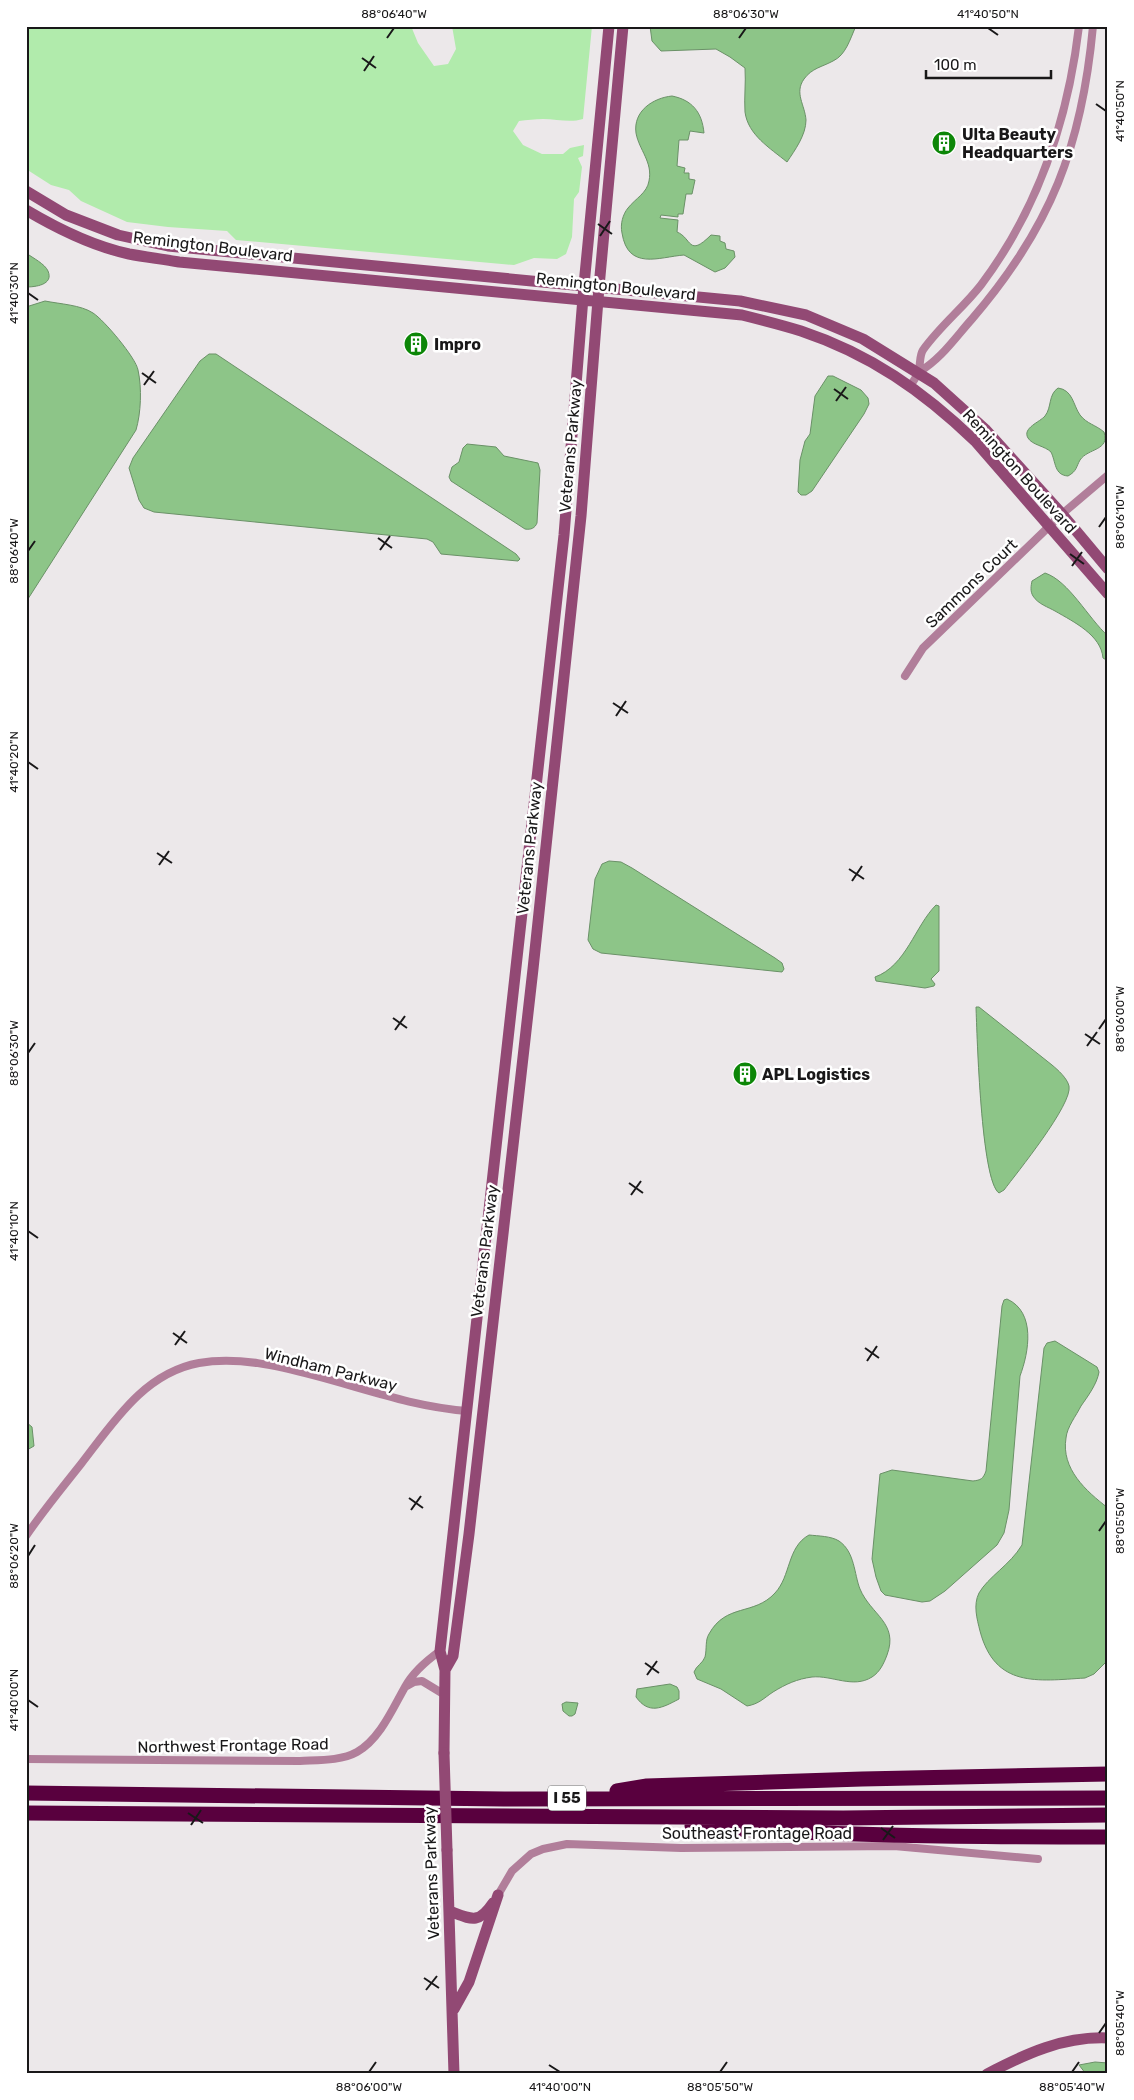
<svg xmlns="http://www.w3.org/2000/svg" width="1134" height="2100" font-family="Rubik,sans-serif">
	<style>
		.green { fill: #b1ebac }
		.water { fill: #8dc588; stroke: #6a9167 }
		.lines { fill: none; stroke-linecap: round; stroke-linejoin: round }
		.street { stroke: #b17e9a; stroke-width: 8 }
		.secondary { stroke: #924974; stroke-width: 11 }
		.highway { stroke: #59003e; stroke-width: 15 }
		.secondary-bridge { stroke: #924974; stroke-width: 11 }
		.ticks { fill: none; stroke: #191819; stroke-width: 2 }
		.labels { text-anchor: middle; stroke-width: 5; stroke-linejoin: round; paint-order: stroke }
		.shield { fill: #fff; stroke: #5e5d5e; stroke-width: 1 }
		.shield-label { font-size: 15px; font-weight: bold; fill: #191819 }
		.poi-label { font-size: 16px; font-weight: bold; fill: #191819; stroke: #fff; text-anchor: start }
		.street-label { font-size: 16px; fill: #191819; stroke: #fff }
		.neatline { fill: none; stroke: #191819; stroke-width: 2 }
		.ticks-label { font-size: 12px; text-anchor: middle; fill: #191819 }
	</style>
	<rect width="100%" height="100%" fill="#ece8ea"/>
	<path class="green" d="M26,26H411L418,43L434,66L448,64L456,49L452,26H592L583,119C570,123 557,119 543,119C535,119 527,120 519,121L513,131L523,145L542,154H563L570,148L584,145L583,156L578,158L582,167L579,192L574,199L572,237L566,254L557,259L534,258L514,265L236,240L227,231L168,227L127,222L81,201L69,190L51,185L26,169Z"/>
	<path class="water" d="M650,26H856C850,39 846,55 833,61C822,67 812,68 804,79C794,93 805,105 806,120C806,135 795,150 787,162C770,148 748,135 745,112C744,97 746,83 745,68L730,57L716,49L661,51L652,41Z
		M672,96C692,100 702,112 704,133L690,131L688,140H679L677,166L685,168L684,173H689V179L695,180L692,194H686L683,214H678V217L661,215L660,218L678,220L677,232C692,238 688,258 711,235L720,236V241L725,243L726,249L734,251L735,257L725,268L715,272L684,255C659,257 628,271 622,233C620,224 623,214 628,208C636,198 647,193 649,181C653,162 639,150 636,133C633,111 653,98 672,96Z
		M26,253C33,258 45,264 48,271C54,285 35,287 26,287Z
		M45,301C60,304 81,305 93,313C104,320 136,358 138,370C142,388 141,413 136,430L26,602V307Z
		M209,354H216L516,554L520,559L518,561L441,554L433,542L427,539L154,512L144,508L139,500L129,468L133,458L200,361Z
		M828,376H833L861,390L868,398L869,404L864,414L812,491L806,495H801L798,492L800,460L805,441L810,434L815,396Z
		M1058,388C1073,390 1073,405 1080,415C1087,424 1096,425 1104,432C1110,451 1088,448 1080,460C1076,467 1077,471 1068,476C1054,475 1056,462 1051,452C1045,446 1032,445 1028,438C1022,428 1040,422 1045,416C1052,407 1048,395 1058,388Z
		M467,444L496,447L504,456L538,463L540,470L537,523C535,528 531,530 525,529L451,481L449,477L452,467L459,462L463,448Z
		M1045,573C1069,581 1088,618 1108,636V661L1103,658C1101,635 1074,622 1055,611C1048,607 1038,604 1033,596C1030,591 1031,586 1032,581Z
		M609,861L621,862L632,868L775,958L782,963L784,969L782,972L601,953L593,949L588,940L595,879L602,864Z
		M936,905L939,906V971L931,979L935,984L934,986L925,988L876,981L875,977C906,966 915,926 936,905Z
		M976,1007H979L1052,1065C1058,1070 1067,1078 1069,1086C1073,1104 1016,1174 1004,1190L999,1193C981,1181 977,1035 976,1007Z
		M1007,1299C1036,1312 1029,1352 1020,1376L1009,1510L1004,1533L997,1545L945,1591L930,1601L922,1602L885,1595L881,1591L876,1577L872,1559L880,1474L892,1470L973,1481C981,1480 983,1479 986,1471L1002,1306L1004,1300Z
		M1055,1341L1097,1367L1099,1372C1097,1384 1088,1396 1081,1406C1076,1416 1067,1427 1066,1438C1061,1469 1086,1491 1108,1508V1660L1094,1674L1085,1678C1037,1681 995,1688 980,1631C977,1619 973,1605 979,1593C988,1577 1010,1565 1022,1545L1044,1348L1047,1343Z
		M26,1422L32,1427L34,1446L27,1450L26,1457Z
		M809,1535C818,1536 831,1536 839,1541C855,1552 854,1574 860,1589C871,1615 899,1623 887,1655C884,1663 880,1672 872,1677C853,1689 832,1675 812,1677C797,1679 786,1684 773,1692C764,1698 759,1704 747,1706L721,1689L697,1679L694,1672C696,1666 703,1663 705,1657C707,1649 705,1640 709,1634C726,1603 754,1616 775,1593C791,1576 787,1547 809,1535Z
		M670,1684L677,1687L679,1691V1699C662,1708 649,1715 636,1697L637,1689Z
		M566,1702L578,1703L575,1714L572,1716H569L563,1711L562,1704Z
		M1095,2062L1108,2063V2074H1086L1079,2065Z"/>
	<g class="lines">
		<path class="street" d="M919,372C941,359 955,338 972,319C1051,227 1082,146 1093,26
			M911,385C913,381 917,377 918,372C921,365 919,356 923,350C940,326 963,308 981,285C1038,209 1068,120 1079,26
			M905,676L923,648L1062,514L1108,475
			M26,1536C43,1511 62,1488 81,1464C113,1423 144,1373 199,1363C237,1356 279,1366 316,1376C369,1390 411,1406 467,1411
			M440,1651C426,1661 413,1672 405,1687L414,1682L422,1681L445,1695
			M26,1759L300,1761C318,1760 341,1761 357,1752C380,1739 393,1708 405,1687
			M498,1895L512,1871L531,1854L543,1849L567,1844L681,1848L894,1846L1038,1859"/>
		<path class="secondary" d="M26,191L66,215L118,235L168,246L740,301L806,315L863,339L934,383L985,429L1062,514L1108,569
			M26,210C58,229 92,246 129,254C145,257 162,259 179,262L742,315C762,320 782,325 801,331C870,354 923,391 975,441L1108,594
			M445,1670L453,1656L469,1534L533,969L581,516L599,287L623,26
			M444,1753L445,1670L440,1651L564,535L584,285L609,26
			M447,1850L454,2074
			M449,1911C471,1919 478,1925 493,1903
			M454,2009L469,1982L498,1895
			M987,2074C1025,2054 1064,2036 1108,2038"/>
		<path class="highway" d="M617,1791L647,1786L862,1779L1108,1774
			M26,1793L504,1799L1108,1798
			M26,1813L843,1818L1108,1815
			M692,1826C830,1836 969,1837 1108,1837"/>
		<path class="secondary-bridge" d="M444,1753L447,1850"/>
	</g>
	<path class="ticks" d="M988,28L998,35M387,38L394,28M739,38L746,28M362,58L376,68M364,71L374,56M1096,104L1106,111M598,224L612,234M600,236L610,221M28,293L38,300M142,373L156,383M144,385L154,371M834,389L848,399M836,401L846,387M1099,527L1106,517M378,538L392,548M380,550L390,536M28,551L35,541M1070,554L1084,564M1072,566L1082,552M613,703L628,713M616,716L626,701M28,762L38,769M157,853L172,863M159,865L169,851M849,869L864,879M852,881L862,866M393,1018L407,1028M1099,1029L1106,1019M395,1030L405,1016M1085,1034L1100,1044M1087,1046L1097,1032M28,1053L35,1043M629,1183L643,1193M631,1195L641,1181M28,1231L38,1238M173,1333L187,1343M175,1345L185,1331M865,1348L879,1358M867,1361L877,1346M409,1498L423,1508M411,1510L421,1496M1099,1531L1106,1521M28,1556L35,1545M645,1663L659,1673M647,1675L657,1661M28,1700L38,1707M188,1813L203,1823M191,1825L201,1810M881,1828L895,1838M883,1840L893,1826M424,1978L439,1988M426,1990L437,1976M1099,2033L1106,2023M549,2065L560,2072M369,2072L376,2062M720,2072L727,2062M1072,2072L1079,2062"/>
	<defs>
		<symbol id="building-disc" viewBox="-11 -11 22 22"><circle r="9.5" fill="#0c8607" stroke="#fff"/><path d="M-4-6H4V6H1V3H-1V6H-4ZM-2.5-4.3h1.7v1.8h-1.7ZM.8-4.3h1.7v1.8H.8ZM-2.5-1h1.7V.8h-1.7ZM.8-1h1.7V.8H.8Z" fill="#fff"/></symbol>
	</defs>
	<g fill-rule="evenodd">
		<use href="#building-disc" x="930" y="129" width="28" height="28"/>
		<use href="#building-disc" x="402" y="330" width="28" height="28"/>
		<use href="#building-disc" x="731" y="1060" width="28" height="28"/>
	</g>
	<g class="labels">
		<rect class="shield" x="548" y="1785.5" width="38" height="25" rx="4"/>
		<g class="shield-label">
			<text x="567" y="1803">I 55</text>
		</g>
		<g class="poi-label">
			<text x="962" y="140">Ulta Beauty<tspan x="962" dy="18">Headquarters</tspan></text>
			<text x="434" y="350">Impro</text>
			<text x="762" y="1080">APL Logistics</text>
		</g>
		<g class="street-label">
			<text transform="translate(213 246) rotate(7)" y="6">Remington Boulevard</text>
			<text transform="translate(616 286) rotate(6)" y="6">Remington Boulevard</text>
			<text transform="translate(570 446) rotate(-85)" y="6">Veterans Parkway</text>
			<text transform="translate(1020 471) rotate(48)" y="6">Remington Boulevard</text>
			<text transform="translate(971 583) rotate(-44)" y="6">Sammons Court</text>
			<text transform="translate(529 848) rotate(-84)" y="6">Veterans Parkway</text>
			<text transform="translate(484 1251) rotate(-83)" y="6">Veterans Parkway</text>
			<text transform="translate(331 1369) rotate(14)" y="6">Windham Parkway</text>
			<text transform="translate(233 1745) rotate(-1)" y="6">Northwest Frontage Road</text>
			<text x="757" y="1839">Southeast Frontage Road</text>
			<text transform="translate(431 1873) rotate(-92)" y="6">Veterans Parkway</text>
		</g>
	</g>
	<rect width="1134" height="2100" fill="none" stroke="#ffffff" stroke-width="55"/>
	<path d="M926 70v8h125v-8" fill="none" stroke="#191819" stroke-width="2.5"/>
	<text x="934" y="70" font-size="15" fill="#191819" stroke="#ffffff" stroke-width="4" paint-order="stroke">100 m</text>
	<rect x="28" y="28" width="1078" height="2044" class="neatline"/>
	<g class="ticks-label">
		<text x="394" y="18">88°06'40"W</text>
		<text x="746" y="18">88°06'30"W</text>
		<text x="988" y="18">41°40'50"N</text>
		<text transform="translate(1120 111) rotate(-90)" y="4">41°40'50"N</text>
		<text transform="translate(14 293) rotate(-90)" y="4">41°40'30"N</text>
		<text transform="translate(1120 517) rotate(-90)" y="4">88°06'10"W</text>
		<text transform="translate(14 551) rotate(-90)" y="4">88°06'40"W</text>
		<text transform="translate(14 762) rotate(-90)" y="4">41°40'20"N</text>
		<text transform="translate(1120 1019) rotate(-90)" y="4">88°06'00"W</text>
		<text transform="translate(14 1053) rotate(-90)" y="4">88°06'30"W</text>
		<text transform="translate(14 1231) rotate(-90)" y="4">41°40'10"N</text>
		<text transform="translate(1120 1521) rotate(-90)" y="4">88°05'50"W</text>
		<text transform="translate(14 1556) rotate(-90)" y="4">88°06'20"W</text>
		<text transform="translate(14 1700) rotate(-90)" y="4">41°40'00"N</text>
		<text transform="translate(1120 2023) rotate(-90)" y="4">88°05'40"W</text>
		<text x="369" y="2091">88°06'00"W</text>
		<text x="560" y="2091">41°40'00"N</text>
		<text x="720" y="2091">88°05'50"W</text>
		<text x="1072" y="2091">88°05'40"W</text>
	</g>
</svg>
